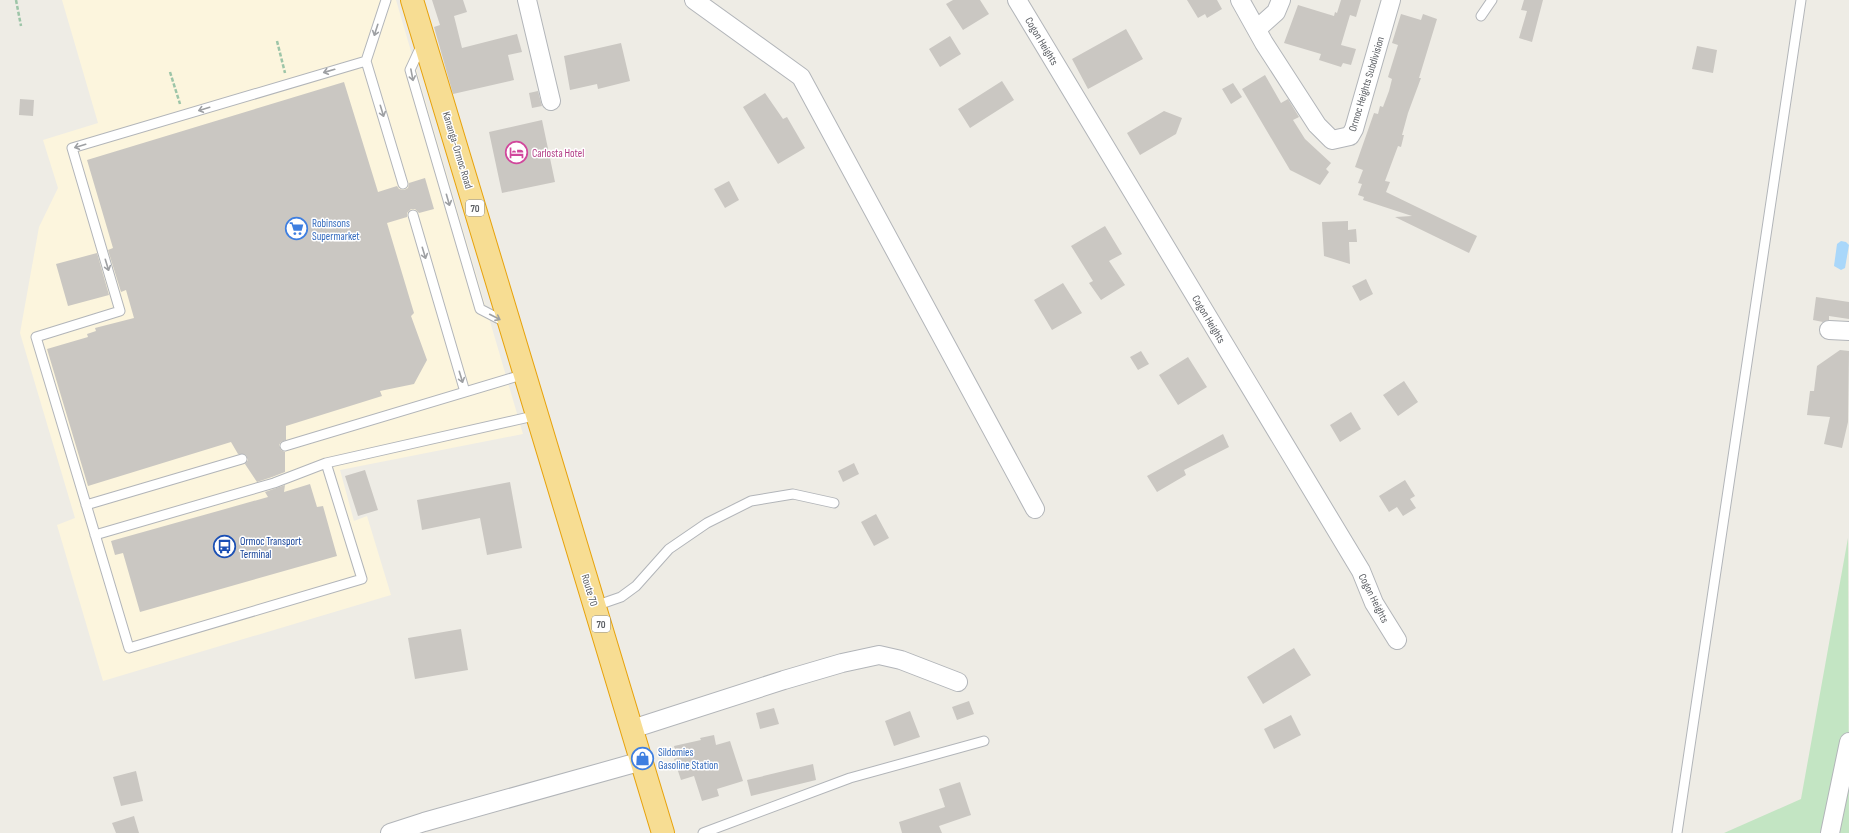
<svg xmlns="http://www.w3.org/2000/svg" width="1849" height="833" font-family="'Sofia Sans Condensed',sans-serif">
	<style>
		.commercial { fill: #fcf5dd }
		.green { fill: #c3e5c3 }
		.water { fill: #a9d7fa }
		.building { fill: #cac7c2 }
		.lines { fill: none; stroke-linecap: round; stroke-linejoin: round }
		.lane-casing { stroke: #b2b5b9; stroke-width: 11 }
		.street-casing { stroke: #b2b5b9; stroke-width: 20 }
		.highway-casing { stroke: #e7a20c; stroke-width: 24 }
		.path { stroke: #9dc5a8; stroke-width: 2.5; stroke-dasharray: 4 2; stroke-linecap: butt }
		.lane { stroke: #fff; stroke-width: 9 }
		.street { stroke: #fff; stroke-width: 18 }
		.highway { stroke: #f7dd93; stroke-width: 22 }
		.oneway { stroke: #9ea0a3 }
		.labels { text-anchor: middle; stroke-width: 3; stroke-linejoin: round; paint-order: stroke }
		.shield { fill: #fff; stroke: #8e9093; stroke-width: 1 }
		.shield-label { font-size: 10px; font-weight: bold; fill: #5d6065 }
		.street-label { font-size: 11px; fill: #5d6065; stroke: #fff }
		.hotel-label { font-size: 11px; fill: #b23c85; stroke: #fff; text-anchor: start }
		.shop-label { font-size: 11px; fill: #366cbe; stroke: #fff; text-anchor: start }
		.transit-label { font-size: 11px; fill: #164399; stroke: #fff; text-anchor: start }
	</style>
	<rect width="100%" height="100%" fill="#eeece5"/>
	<path class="commercial" d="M62,0H396L523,434L340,470L354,521L367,516L391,595L103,681L57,525L75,518L20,333L39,227L58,188L43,140L98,123Z"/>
	<path class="green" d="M1848,538L1849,833H1724L1801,799Z"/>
	<path class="water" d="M1841,241L1846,242L1849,245L1845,268L1841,270L1834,266L1837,244Z"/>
	<path class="building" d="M432,0H463L467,12L454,16L462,48L517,34L522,52L508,55L514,80L453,94L434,27L440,25Z
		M953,0H980L989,14L963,30L946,4Z
		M1187,0H1217L1222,9L1207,18L1205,14L1198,18Z
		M1341,0H1361L1356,17L1350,15L1341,45L1356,49L1351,65L1343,63L1341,67L1319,60L1321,54L1284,43L1298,5L1334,16L1335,12L1337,13Z
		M1524,0H1543L1532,42L1519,38L1527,11L1521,10Z
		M1401,14L1421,20L1423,14L1437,19L1419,78H1421L1408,113L1402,135H1404L1401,147L1398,146L1385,181L1390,182L1386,192L1477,236L1469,253L1395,217L1412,216L1363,200L1364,197L1358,195L1362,184L1358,183L1363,170L1355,167L1374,113L1378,114L1380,106L1383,107L1389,91L1392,79L1388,77L1398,45L1392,43Z
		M1126,29L1143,59L1088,89L1072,59Z
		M950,36L961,54L940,67L929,49Z
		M621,43L630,81L598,89L597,84L570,90L564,56Z
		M1697,46L1717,50L1713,73L1692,69Z
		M1265,75L1281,103L1288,99L1299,117L1293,120L1305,139L1331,163L1326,169L1329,172L1320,185L1290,170L1242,89Z
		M1002,81L1014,100L970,128L958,109Z
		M344,82L378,192L397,186L399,189L404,190L408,188L409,183L425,178L434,209L419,213L415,209H411L407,213V217L387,223L414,313L411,316L427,360L414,384L380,391L382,396L286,426V440L281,442L279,445L281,450L285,452V472L272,477L257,482L245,464L248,460L246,455L238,454L231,442L88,486L47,349L88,337L87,334L96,331L95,328L134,318L126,290L121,292L108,250L113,248L87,160Z
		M1233,83L1242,97L1231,104L1222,89Z
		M538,91L542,106L532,108L529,93Z
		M765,93L783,119L787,117L805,148L778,164L743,107Z
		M20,99L34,100L33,116L19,115Z
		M1164,111L1182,118L1176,134L1140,155L1127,133Z
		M542,120L555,182L502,193L489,132Z
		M729,181L739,200L725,208L714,189Z
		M1348,221V230L1356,229L1357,242H1349L1350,264L1324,256L1322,222Z
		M1105,226L1122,254L1109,261L1125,285L1101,300L1089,283L1093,281L1071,246Z
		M97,253L109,295L68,306L56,264Z
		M1366,279L1373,294L1360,301L1352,286Z
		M1063,283L1082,313L1052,330L1034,300Z
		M1816,297L1849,302V319L1829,316V320L1823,322L1813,320Z
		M1840,350L1849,351L1848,422L1842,448L1824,444L1830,417L1807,415L1810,391H1814L1817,366Z
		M1141,351L1149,364L1138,370L1130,357Z
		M1188,357L1207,387L1178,405L1159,375Z
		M1404,381L1418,402L1398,416L1383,395Z
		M1351,412L1361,429L1340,442L1330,425Z
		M1223,434L1229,447L1184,470L1186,475L1157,492L1147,476Z
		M854,463L859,474L843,482L838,471Z
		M365,470L378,510L358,516L345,476Z
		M1405,480L1415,496L1410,499L1416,508L1403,516L1397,507L1389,512L1379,496Z
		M510,482L522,548L487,555L480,518L422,530L417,500Z
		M310,484L317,507L323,506L337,556L140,612L123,553L115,555L111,541L268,497L265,492L285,485L284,492Z
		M876,514L889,538L874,546L861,522Z
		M461,629L468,670L415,679L408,638Z
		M1294,648L1311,675L1263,704L1247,677Z
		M969,701L974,714L957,720L952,707Z
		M774,708L779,724L760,729L756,713Z
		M910,711L920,737L894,746L885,721Z
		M1291,715L1301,735L1274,749L1264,729Z
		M714,735L716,745L730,741L743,781L717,789L719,796L702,801L694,776L681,780L674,759L677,758L674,746L701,740L700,738Z
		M813,764L816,780L751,796L747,780Z
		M136,771L143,801L121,806L113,777Z
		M960,782L971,815L939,826L942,833H902L899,822L945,807L939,789Z
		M134,816L139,833H116L112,823Z"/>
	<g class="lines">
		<defs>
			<path id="lane" d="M386,0L366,61L403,184
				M1481,16L1492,0
				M422,44L410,70L480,309L507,323
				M413,215L465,392
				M285,446L525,374
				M326,463L362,579L129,648L36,337L120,311L72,148L366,61
				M86,505L242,459
				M95,535L274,483L326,463L538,415
				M595,606L621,597L636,586L669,549L707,523L751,501L793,494L834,503
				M703,833L850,778L984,741
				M1677,833L1801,0"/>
			<path id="street" d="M527,0L551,101
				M694,0L801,77L1035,509
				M1017,0L1361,571L1374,603L1397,640
				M1240,0L1264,43L1317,125L1332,140L1350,136L1354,129L1391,0
				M1257,29L1276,12L1281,0
				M1829,330L1849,331
				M632,729L784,680L842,663L879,655L901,660L958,682
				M390,833L424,822L642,761
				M1830,833L1849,742"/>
			<path id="highway" d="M412,0L663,833"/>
		</defs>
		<use href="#lane" class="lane-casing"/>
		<use href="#street" class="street-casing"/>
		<use href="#highway" class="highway-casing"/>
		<path class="path" d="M16,0L21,26
			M277,41L285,73
			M170,72L180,104"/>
		<use href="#lane" class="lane"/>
		<use href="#street" class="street"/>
		<use href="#highway" class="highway"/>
	</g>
	<defs><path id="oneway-shaft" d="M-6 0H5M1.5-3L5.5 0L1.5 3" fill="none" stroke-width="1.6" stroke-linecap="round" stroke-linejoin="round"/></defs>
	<g class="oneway">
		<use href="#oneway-shaft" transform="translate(376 30) rotate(108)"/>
		<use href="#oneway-shaft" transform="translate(329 71) rotate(164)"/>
		<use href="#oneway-shaft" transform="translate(412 75) rotate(79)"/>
		<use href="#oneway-shaft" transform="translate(204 109) rotate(163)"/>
		<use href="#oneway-shaft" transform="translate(382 111) rotate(73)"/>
		<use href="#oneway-shaft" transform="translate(80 146) rotate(163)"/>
		<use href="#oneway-shaft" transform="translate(448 200) rotate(74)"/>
		<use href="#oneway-shaft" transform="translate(424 253) rotate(73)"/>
		<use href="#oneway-shaft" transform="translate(107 265) rotate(73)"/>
		<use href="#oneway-shaft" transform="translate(495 317) rotate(27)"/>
		<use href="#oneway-shaft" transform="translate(461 377) rotate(73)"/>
	</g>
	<defs>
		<symbol id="hotel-ring" viewBox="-11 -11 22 22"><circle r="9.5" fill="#fff" stroke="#d1479c" stroke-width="1.5"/><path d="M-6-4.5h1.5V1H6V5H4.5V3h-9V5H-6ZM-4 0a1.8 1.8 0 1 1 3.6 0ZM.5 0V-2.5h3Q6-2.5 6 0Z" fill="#d1479c"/></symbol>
		<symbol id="supermarket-ring" viewBox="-11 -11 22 22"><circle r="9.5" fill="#fff" stroke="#3f7fe0" stroke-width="1.5"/><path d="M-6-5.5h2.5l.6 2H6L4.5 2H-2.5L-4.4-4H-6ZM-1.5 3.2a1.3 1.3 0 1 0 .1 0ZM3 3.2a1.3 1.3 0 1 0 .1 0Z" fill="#3f7fe0"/></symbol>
		<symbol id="bus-ring" viewBox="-11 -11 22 22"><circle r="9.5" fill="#fff" stroke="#1a4fb4" stroke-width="1.5"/><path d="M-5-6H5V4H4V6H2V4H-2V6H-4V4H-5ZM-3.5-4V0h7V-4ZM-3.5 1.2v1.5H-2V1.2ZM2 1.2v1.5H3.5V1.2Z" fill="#1a4fb4"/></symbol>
		<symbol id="shop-ring" viewBox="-11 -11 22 22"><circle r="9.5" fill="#fff" stroke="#3f7fe0" stroke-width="1.5"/><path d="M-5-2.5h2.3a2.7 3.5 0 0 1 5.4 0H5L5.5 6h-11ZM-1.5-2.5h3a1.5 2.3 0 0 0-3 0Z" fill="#3f7fe0"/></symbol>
	</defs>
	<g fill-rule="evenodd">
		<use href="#hotel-ring" x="504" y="140" width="25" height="25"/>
		<use href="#supermarket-ring" x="284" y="216" width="25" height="25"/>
		<use href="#bus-ring" x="212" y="534" width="25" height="25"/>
		<use href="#shop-ring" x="630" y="746" width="25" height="25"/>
	</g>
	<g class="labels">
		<g class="shield">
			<rect x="466" y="200" width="18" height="16" rx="3"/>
			<rect x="592" y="616" width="18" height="16" rx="3"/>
		</g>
		<g class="shield-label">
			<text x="475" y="212">70</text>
			<text x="601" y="628">70</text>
		</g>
		<g class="street-label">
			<text transform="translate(1042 41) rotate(59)" y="4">Cogon Heights</text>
			<text transform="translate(1366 84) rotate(-73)" y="4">Ormoc Heights Subdivision</text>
			<text transform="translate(458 150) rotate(73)" y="4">Kananga-Ormoc Road</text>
			<text transform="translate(1209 319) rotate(59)" y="4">Cogon Heights</text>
			<text transform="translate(590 590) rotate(73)" y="4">Route 70</text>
			<text transform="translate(1374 598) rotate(63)" y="4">Cogon Heights</text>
		</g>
		<g class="hotel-label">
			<text x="532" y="157">Carlosta Hotel</text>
		</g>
		<g class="shop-label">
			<text x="312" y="227">Robinsons<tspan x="312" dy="13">Supermarket</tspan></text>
			<text x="658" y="756">Sildomies<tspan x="658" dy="13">Gasoline Station</tspan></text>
		</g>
		<g class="transit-label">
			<text x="240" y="545">Ormoc Transport<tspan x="240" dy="13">Terminal</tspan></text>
		</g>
	</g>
</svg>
